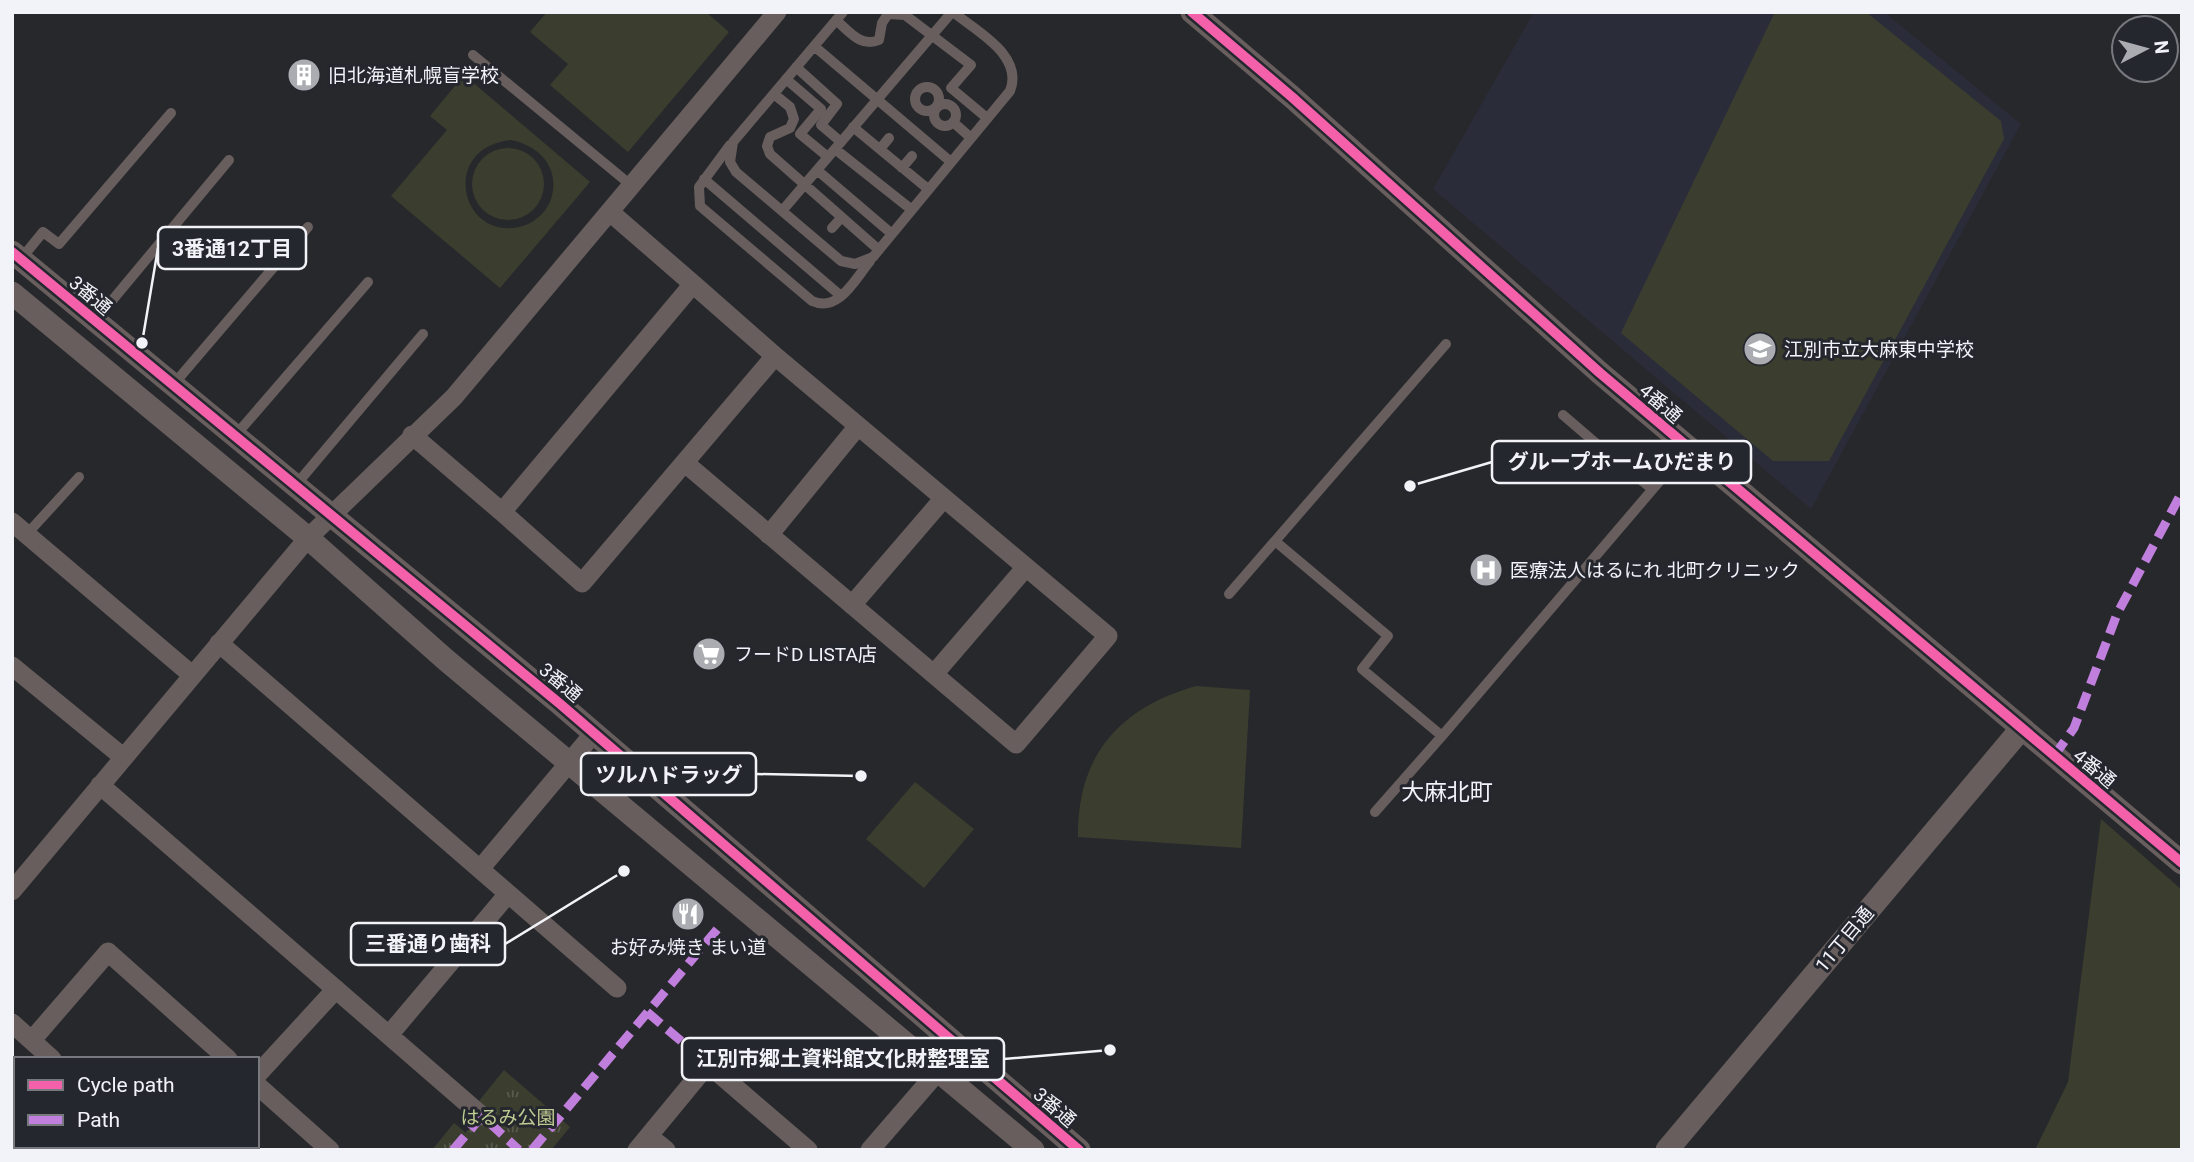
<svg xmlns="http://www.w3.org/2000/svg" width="2194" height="1162" font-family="Roboto,'Noto Sans JP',sans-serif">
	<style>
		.built { fill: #2a2c39 }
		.green { fill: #3b3e2e; fill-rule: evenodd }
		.park { fill: url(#park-tufts) }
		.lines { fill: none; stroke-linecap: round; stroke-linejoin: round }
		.service { stroke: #675e5d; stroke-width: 10 }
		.minor { stroke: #675e5d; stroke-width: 19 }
		.tertiary { stroke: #675e5d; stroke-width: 23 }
		.quiet { stroke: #c07fdc; stroke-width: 9; stroke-dasharray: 18 9; stroke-linecap: butt }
		.cycleway-casing { stroke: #25272e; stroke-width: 15 }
		.cycleway { stroke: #f560ab; stroke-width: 10 }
		.labels { text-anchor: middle; stroke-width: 6; stroke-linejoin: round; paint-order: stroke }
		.poi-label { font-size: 19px; fill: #f1f3f8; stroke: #25272e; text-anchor: start }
		.street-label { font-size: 19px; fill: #f1f3f8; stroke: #25272e }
		.park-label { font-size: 19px; fill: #becb90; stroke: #25272e }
		.quarter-label { font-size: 23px; fill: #f1f3f8; stroke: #25272e }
		.leader { fill: none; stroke: #f1f3f8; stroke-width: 2.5 }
		.callout-dot { fill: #f1f3f8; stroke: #25272e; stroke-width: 2.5 }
		.callout { fill: #25272e; stroke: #f1f3f8; stroke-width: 2.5 }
		.callout-label { font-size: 21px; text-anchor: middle; font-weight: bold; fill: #f1f3f8 }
	</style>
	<defs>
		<pattern id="park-tufts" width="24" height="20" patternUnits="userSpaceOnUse" patternTransform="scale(1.75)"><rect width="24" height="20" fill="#3b3e2e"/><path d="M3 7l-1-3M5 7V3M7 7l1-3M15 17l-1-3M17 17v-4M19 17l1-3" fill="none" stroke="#585a4d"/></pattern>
	</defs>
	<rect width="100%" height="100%" fill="#27282c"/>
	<path class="built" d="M1534,12H1884L2021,124L1811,509L1433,189Z"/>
	<path class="green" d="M547,12H706L729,32L628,152L550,85L568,64L530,32Z
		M1775,12H1866L2001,121L2004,139L1829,461H1773L1621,333Z
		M464,75L590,182L500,288L391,196L447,130L430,116ZM511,140C541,146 562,170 550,202C545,213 534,223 523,226C461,244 438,148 511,140Z
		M472 184a36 36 0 1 1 72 0a36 36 0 1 1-72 0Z
		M1196,686L1250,690L1241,848L1078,837C1077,756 1119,708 1196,686Z
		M915,782L974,829L924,888L866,839Z
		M2101,819L2182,890V1150H2035L2068,1082Z"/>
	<path class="park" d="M504,1070L570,1127L551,1150H432L454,1123L466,1133L474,1122V1107Z"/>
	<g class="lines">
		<path class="service" d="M843,12L733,142L730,162L736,172L841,261L855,264L873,257L1010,91C1024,55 976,31 953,12
			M836,20C849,31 861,48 879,40L882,23L888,14L905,15L971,65L951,88L987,118
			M814,46L951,162
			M473,55L632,186
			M796,67L837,104L821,125L841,142
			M786,79L821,109L800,134L828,157
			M915 99a12 12 0 1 1 24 0a12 12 0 1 1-24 0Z
			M774,94L790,107L794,119L790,128L770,137L767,146L770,154L879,250
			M934 115a11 11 0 1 1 22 0a11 11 0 1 1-22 0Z
			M953,122L971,138
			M853,127L928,189
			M730,145L699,187L700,206L812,301C839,313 855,279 870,261
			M835,149L912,210
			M880,149L889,138
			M902,168L912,156
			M817,170L892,234
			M704,179L841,296
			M782,211L952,12
			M832,228L841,218
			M21,259L43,232L59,244L171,113
			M95,321L229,160
			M173,385L308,227
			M1563,415L1605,451
			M235,436L368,282
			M1619,462L1652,489
			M295,486L423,334
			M27,534L79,477
			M1275,541L1388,636L1362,669L1442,736L1687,449
			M1229,594L1446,344
			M1375,812L1442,736"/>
		<path class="minor" d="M412,435L502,512L693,284L610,212
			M685,463L1016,744L1108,636L775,356L693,284
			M502,512L582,583L775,356
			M12,522L192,675
			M769,535L858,426
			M852,605L944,498
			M219,643L617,988
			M12,666L123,757
			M934,674L1026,567
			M100,785L482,1116
			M480,869L594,733
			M12,891L308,538L454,397L777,12
			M12,1023L52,1059
			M389,1035L508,894
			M32,1040L108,952L228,1059
			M257,1075L336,989
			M257,1085L330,1150
			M649,1136L666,1150
			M150,1146L154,1150
			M637,1150L708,1064L808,1150
			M870,1150L959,1047"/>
		<path class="tertiary" d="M1192,12L1292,97L1600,373L2182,863
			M12,252L559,703L1079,1150
			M12,293L308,538L446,660L1033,1150
			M1667,1150L2021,729"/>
		<path class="quiet" d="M2054,756L2074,728L2117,614L2182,492
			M647,1012L708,1064
			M453,1150L482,1116L519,1150
			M532,1150L720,926"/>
		<defs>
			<path id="cycleway" d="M1192,12L1292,97L1600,373L2182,863
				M12,252L559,703L1079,1150"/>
		</defs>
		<use href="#cycleway" class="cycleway-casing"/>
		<use href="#cycleway" class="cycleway"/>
	</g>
	<defs>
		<symbol id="building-disc" viewBox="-11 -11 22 22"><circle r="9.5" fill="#aaacb1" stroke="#25272e"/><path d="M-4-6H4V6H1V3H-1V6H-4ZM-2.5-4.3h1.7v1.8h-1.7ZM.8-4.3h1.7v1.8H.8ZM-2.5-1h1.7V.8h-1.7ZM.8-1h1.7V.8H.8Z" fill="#fff"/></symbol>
		<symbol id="school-disc" viewBox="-11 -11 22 22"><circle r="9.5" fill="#aaacb1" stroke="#25272e"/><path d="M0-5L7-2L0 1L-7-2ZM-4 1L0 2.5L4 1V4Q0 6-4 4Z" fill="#fff"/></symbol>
		<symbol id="hospital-disc" viewBox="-11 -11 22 22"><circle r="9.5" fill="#aaacb1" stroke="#25272e"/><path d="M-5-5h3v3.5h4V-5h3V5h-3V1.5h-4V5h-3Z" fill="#fff"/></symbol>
		<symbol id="supermarket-disc" viewBox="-11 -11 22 22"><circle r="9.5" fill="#aaacb1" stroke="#25272e"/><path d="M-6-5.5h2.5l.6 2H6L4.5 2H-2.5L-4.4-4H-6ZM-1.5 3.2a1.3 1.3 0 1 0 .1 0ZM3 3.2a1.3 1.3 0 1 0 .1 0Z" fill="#fff"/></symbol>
		<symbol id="restaurant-disc" viewBox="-11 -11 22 22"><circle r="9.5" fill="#aaacb1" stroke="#25272e"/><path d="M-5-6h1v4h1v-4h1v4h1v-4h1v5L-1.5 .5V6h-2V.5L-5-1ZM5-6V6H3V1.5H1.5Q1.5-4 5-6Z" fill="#fff"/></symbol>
	</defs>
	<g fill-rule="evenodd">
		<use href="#building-disc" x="285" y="56" width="38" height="38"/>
		<use href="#school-disc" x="1741" y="330" width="38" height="38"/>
		<use href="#hospital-disc" x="1467" y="551" width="38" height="38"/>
		<use href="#supermarket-disc" x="690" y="635" width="38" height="38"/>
		<use href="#restaurant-disc" x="669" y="895" width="38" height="38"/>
	</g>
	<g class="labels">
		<g class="poi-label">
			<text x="328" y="82">旧北海道札幌盲学校</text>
			<text x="1784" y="356">江別市立大麻東中学校</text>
			<text x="1510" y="577">医療法人はるにれ 北町クリニック</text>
			<text x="734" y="661">フードD LISTA店</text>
			<text x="688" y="954" text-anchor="middle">お好み焼き まい道</text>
		</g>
		<g class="street-label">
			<text transform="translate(91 295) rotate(40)" y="7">3番通</text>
			<text transform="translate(1661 403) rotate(41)" y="7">4番通</text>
			<text transform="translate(561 682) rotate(40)" y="7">3番通</text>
			<text transform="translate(2095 768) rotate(40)" y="7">4番通</text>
			<text transform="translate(1844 939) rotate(-50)" y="7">11丁目通</text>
			<text transform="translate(1055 1107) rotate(41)" y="7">3番通</text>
		</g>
		<g class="park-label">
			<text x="508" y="1124">はるみ公園</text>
		</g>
		<g class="quarter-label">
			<text x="1447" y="800">大麻北町</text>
		</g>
	</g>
	<path class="leader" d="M142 343L158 248M1410 486L1492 462M861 776L756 774M624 871L505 944M1110 1050L1004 1059"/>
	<g class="callout-dot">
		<circle cx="142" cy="343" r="7"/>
		<circle cx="1410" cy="486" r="7"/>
		<circle cx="861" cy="776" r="7"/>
		<circle cx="624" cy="871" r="7"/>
		<circle cx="1110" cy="1050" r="7"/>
	</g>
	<g class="callout">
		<rect x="158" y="227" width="148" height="42" rx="7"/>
		<rect x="1492" y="441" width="259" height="42" rx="7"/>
		<rect x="581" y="753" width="175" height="42" rx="7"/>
		<rect x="351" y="923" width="154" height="42" rx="7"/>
		<rect x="682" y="1038" width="322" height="42" rx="7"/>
	</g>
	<g class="callout-label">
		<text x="232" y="256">3番通12丁目</text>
		<text x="1622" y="469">グループホームひだまり</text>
		<text x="669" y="782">ツルハドラッグ</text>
		<text x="428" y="951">三番通り歯科</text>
		<text x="843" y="1066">江別市郷土資料館文化財整理室</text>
	</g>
	<rect width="2194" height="1162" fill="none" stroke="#f1f3f8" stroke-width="28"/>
	<rect x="14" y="1057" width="245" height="91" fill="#25272e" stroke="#77797f" stroke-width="2"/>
	<rect x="28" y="1080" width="35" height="10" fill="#f560ab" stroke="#77797f" stroke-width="2"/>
	<text x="77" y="1092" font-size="21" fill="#f1f3f8">Cycle path</text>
	<rect x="28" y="1115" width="35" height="10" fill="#c07fdc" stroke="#77797f" stroke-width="2"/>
	<text x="77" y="1127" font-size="21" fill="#f1f3f8">Path</text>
	<g transform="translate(2145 49) rotate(84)"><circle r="33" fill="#25272e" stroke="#77797f" stroke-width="2"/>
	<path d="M0-5L12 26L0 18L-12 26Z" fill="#aaacb1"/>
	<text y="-10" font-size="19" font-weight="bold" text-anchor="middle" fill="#f1f3f8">N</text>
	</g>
</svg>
